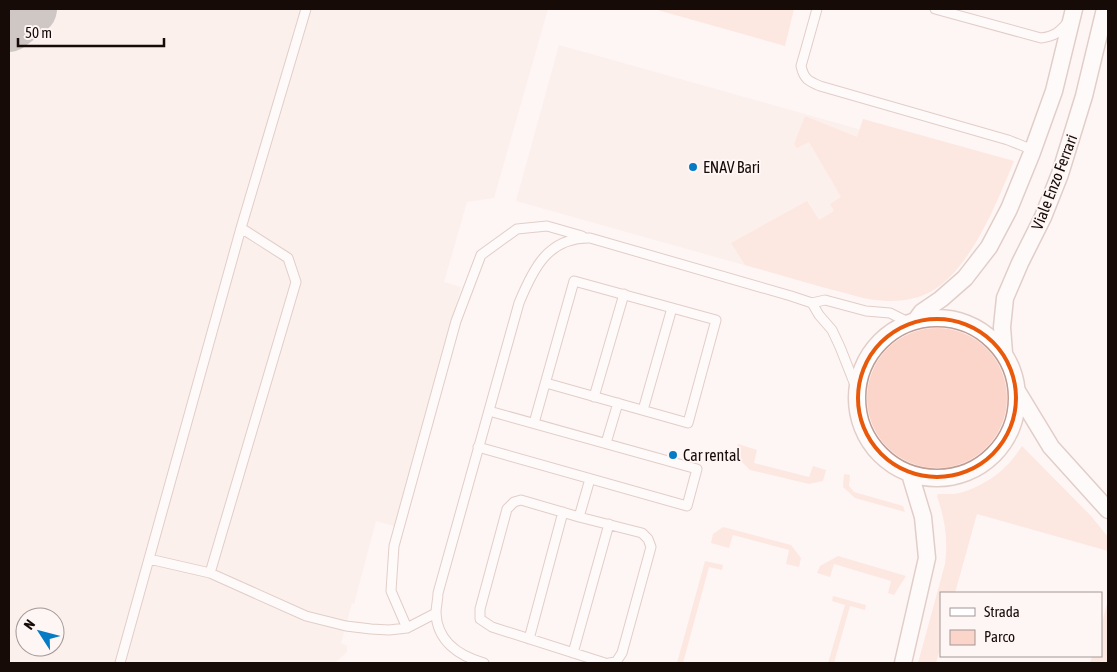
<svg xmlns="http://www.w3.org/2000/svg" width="1117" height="672" font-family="'Asap Condensed',sans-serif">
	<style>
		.built { fill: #fbe8e3; fill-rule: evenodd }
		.green { fill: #fcd5ca }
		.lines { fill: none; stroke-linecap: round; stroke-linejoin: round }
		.taxiway { stroke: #978e8b; stroke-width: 52 }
		.lane-casing { stroke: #c09d93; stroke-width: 11 }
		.street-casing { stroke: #c09d93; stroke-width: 19 }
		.lane { stroke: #fff; stroke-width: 9 }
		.street { stroke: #fff; stroke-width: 16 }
		.marked { fill: none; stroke: #e8590c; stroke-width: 4; stroke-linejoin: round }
		.poi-dot { fill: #057bc5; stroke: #fef6f4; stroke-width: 2 }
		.labels { text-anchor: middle; stroke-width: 4; stroke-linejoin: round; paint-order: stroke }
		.poi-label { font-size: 16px; fill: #170b08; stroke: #fef6f4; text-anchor: start }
		.street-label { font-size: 16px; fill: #170b08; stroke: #fef6f4 }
	</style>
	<rect width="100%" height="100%" fill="#fef6f4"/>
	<path class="built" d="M9,9H548L494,198L467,202L444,282L461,287L394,526L376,521L354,604L352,603L341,643L347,646V652L335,663H309L304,662L303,663H9ZM25,617H55V647H25Z
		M559,45L869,132L826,288L516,201Z"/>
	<path class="green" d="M654,9H794L785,46Z
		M805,116L857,137L863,119L1014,161C997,202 969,275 926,294C911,301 893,302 877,300C862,299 847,293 833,290C803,282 774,273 745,265L731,243L807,201L819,220L834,211L830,204L841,197L809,142L797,148L794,144Z
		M867 398a70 70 0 1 1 140 0a70 70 0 1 1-140 0Z
		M738,444L757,450L754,463L809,477L813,466L826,470L823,481L809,484L750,470L735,455Z
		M1022,446L1091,516L1108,537V551L977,514L955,593H941V646L936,663H918L945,564C948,538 945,520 937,496L938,494C943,494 949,494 954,494C970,492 994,479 1005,467C1012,461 1017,453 1022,446Z
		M844,474L850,475L849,486L854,492L903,506L905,512L855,498L843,487Z
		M723,527L791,545L801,558L799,567L786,564L789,550L733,535L729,548L711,543L713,534Z
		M838,556L906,576L894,595L888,593L891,581L834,564L830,577L817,573L820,566Z
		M705,561L723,565L722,570L709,567L683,663H677Z
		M833,596L866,605L865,610L850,606L834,663H828L845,605L832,601Z
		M1108,600V663H1090L1092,656H1101V626Z"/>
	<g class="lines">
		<path class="taxiway" d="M9,26L31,9"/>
		<defs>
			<path id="lane" d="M817,9L801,66C804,79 808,81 820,86L1008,140L1033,150
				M935,9L1041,38C1056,36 1059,32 1069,21
				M812,303L819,315L832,330L840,347L857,390
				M594,397L624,294
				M643,410L672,308
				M534,423L574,281L716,320L688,423L546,383
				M606,443L618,403
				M478,447L687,506L697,469L489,411
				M579,517L590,479
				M149,559L210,573L306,616L346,626L371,629L389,630L407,628L436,613
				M210,573L296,282L288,258L241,228
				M407,628L391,591L394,546L456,321L481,255L517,229L547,226L582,236
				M529,639L563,512
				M573,653L609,524
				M120,663L241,228L306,9
				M484,663C459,656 437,641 436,613C436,606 438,600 438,593L519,303C533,269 548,237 590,238L791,296L812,303L825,300L866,311L890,313L910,323
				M605,663L492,627L480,619V609L507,509L514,502L521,500L579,517L642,533L648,539L651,547L622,653L616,662L609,663"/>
			<path id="street" d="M857 398a80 80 0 1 1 160 0a80 80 0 1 1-160 0Z
				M916,320L922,312L941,299L965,278L989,247L1009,209L1031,155L1054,91L1074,9
				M1004,353L1002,327L1005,298L1020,263L1043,217L1060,174L1084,96L1105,9
				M1017,391L1051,447L1108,510
				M903,663L927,558L923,517L910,474"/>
		</defs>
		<use href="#lane" class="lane-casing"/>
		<use href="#street" class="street-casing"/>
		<use href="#lane" class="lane"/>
		<use href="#street" class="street"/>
	</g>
	<path d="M0 0H1117V672H0ZM858 398a79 79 0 1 1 158 0a79 79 0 1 1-158 0Z" fill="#fef6f4" fill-opacity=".55" fill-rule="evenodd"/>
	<path class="marked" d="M858 398a79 79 0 1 1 158 0a79 79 0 1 1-158 0Z"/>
	<g class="poi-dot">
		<circle cx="693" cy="167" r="5"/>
		<circle cx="673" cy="455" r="5"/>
	</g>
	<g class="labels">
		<g class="poi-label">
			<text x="703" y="173">ENAV Bari</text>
			<text x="683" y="461">Car rental</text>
		</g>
		<g class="street-label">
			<text transform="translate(1054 182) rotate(-69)" y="6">Viale Enzo Ferrari</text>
		</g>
	</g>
	<rect width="1117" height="672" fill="none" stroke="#170b08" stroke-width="20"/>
	<rect x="940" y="592" width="162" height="65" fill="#fef6f4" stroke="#a29896"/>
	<rect x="950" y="608" width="25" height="8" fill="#ffffff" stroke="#a29896"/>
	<text x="984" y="617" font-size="15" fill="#170b08">Strada</text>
	<rect x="950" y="630" width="25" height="15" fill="#fcd5ca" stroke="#a29896"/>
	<text x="984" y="642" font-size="15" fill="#170b08">Parco</text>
	<g transform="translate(40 632) rotate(306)"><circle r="24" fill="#fef6f4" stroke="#a29896"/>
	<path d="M0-4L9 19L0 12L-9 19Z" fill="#057bc5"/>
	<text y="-8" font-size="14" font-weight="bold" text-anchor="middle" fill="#170b08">N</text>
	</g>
	<path d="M18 38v8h146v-8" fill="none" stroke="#170b08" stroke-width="2.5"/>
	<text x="25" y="38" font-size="15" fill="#170b08" stroke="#fef6f4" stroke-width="4" paint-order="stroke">50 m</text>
</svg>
